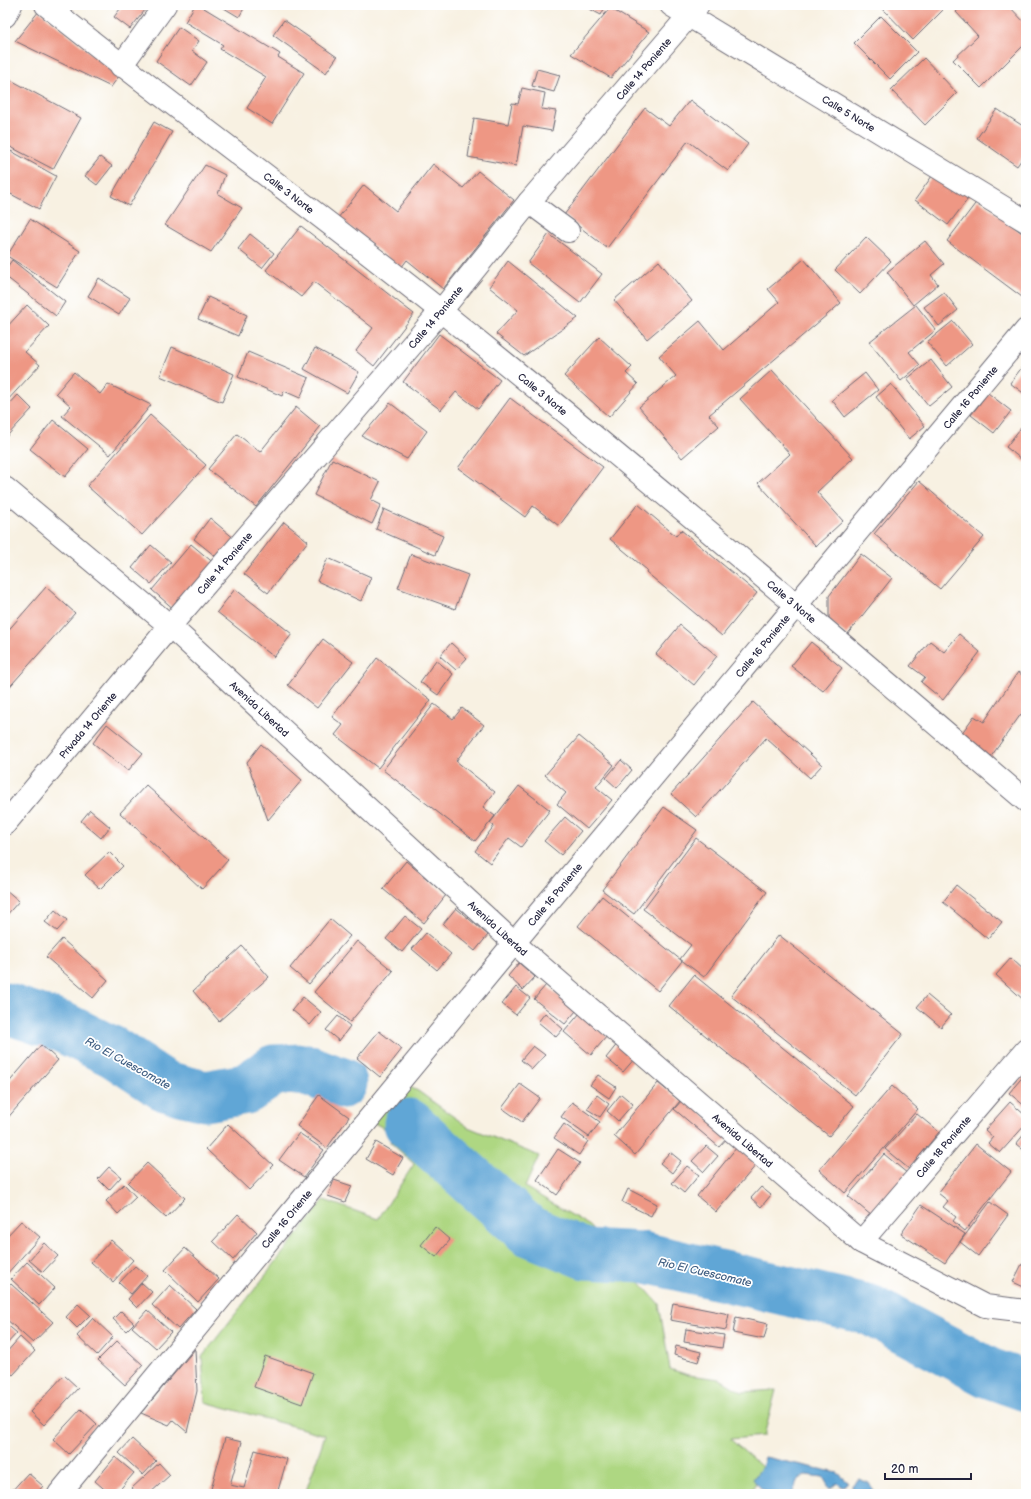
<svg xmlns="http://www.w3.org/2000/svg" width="1031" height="1499" font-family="'Balsamiq Sans',sans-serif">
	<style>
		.green { fill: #aed782; stroke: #687c5e }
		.water { fill: #60a6d6; stroke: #416488 }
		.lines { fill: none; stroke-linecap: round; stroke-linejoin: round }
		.river { stroke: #60a6d6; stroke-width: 51 }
		.building { fill: #ee9784 }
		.minor-casing { stroke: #6d6a75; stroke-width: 24 }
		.minor { stroke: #fff; stroke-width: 22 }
		.labels { text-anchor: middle; stroke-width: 3.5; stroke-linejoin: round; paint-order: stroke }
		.street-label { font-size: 10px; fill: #22223b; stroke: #fff }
		.water-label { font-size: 11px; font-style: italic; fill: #3e5d81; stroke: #fff }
	</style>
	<rect width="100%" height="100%" fill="#fff"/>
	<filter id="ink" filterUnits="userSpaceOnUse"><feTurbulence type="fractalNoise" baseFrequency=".025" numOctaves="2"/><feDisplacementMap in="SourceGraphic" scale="8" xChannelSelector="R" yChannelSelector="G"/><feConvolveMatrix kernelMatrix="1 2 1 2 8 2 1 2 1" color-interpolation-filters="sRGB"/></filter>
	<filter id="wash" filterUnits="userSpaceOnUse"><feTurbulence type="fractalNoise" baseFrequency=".012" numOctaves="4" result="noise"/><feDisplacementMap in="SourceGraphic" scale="16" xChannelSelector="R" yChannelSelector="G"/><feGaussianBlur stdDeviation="0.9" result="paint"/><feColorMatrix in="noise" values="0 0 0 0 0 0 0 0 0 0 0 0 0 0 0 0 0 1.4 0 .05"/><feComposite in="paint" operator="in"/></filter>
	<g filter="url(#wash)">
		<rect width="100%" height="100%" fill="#f8f1e2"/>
		<path class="green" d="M391,1078L418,1091L468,1127L539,1156L525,1187L590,1226L659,1304L670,1369L688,1375L720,1379L742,1392L776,1390L764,1436L730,1439L762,1467L751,1494H635L624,1491L618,1494H305L325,1435L205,1402L202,1357L324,1200L378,1219L414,1164L390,1142L393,1133L361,1116Z"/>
		<path class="water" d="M765,1457L838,1473L848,1482L843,1487L837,1483L830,1489L823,1477L805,1475L797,1481L792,1494C772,1494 765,1496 753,1479L762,1467Z
			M859,1479L869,1483L872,1489L877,1494H853L852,1485Z"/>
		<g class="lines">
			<path class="river" d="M5,1008L62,1027L113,1052L165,1086L205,1096L246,1089L274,1070L304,1069L342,1083
				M409,1124L529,1231L585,1254L642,1257L870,1310L989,1373L1026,1386"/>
		</g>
		<g id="blocks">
			<path class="building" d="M123,5H149L130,29L114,17Z
				M195,5H199L280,54L278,57L304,73L272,124L247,108L266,77L220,49L223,45L185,22Z
				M219,5H246L239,17Z
				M582,5H606L601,15Z
				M885,5H944L946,7L913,40L882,8Z
				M963,5H1008L1026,24V43L981,88L953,60L978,36L956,12Z
				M610,8L649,32L611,78L571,54Z
				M39,11L119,76L111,87L15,41Z
				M881,16L917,52L890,79L854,43Z
				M284,20L337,57L326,73L273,35Z
				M179,27L199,41L192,51L207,62L191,86L156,61Z
				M924,58L957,93L925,125L891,90Z
				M537,69L560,75L554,92L532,86Z
				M9,79L81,118L53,169L5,144V87Z
				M522,88L545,93L542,109L556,111L552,131L523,126L516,166L468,157L474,118L508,124L512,103L518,104Z
				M690,100L748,144L728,171L688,141L607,248L564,215L645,108L669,126Z
				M997,109L1026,128V153L1017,166L977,138Z
				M154,122L172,132L129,206L111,196Z
				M11,151L56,176L39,209L5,191V163Z
				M100,157L112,166L97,185L85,176Z
				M433,164L463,188L478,171L514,200L443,289L407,260L401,268L338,218L364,185L396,211Z
				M205,165L225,175L218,194L242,208L211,252L165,225Z
				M937,169L971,195L948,225L915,200Z
				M978,200L1026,236V300L947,241Z
				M30,219L80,251L57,287L7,256Z
				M301,226L414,314L374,366L356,351L373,328L314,282L301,297L266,270Z
				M250,234L274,253L262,268L238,249Z
				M549,234L602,274L580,303L528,263Z
				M866,237L891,261L860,294L835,270Z
				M925,241L944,264L931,275L938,284L913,305L887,272Z
				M804,259L841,303L709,415L719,426L682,458L639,407L676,376L659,356L700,321L724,350L779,302L768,289Z
				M12,260L65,302L56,316L5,276V270Z
				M508,261L578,318L524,356L496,334L518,310L489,287Z
				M659,261L692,301L647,339L614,300Z
				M99,278L130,298L119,315L88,296Z
				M944,292L958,310L939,326L924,307Z
				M208,297L247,315L238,336L198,319Z
				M27,305L49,326L25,352L40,365L5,403V329Z
				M916,305L936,330L909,352L920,365L901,381L869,342Z
				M953,321L972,344L947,366L927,342Z
				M439,334L500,380L478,409L456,392L441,410L403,382Z
				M599,337L632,367L626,373L638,384L609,417L564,376Z
				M172,347L234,374L222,402L160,376Z
				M315,348L359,372L347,393L304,369Z
				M248,352L309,378L300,398L284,391L282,396L238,377Z
				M931,360L952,387L929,406L907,379Z
				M1026,362V395L1010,383Z
				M772,370L853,458L817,492L843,521L816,546L758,483L790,454L740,399Z
				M74,372L100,394L108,384L151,405L110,455L62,416L71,406L56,393Z
				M865,373L878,390L845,417L832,400Z
				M891,384L925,426L909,439L876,397Z
				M988,393L1011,411L994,433L971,415Z
				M18,395L32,409L7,436L5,435V409Z
				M510,398L603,467L559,526L533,506L525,517L458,468Z
				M390,403L427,431L407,459L362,436Z
				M296,407L320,427L256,507L208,469L237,434L260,452Z
				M150,415L206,465L142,535L87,486Z
				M53,420L88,449L65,477L30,449Z
				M1026,421V463L1006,447Z
				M332,459L380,482L371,500L381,505L372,524L314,495Z
				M919,481L984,537L940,589L874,534Z
				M638,504L676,536L681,530L757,593L722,636L646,572L647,570L610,539Z
				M384,509L443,536L435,555L376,529Z
				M210,518L236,540L220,560L194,539Z
				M284,522L308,541L268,593L244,574Z
				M191,544L216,565L176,611L152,590Z
				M151,545L171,562L151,584L132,568Z
				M411,554L468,575L455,609L398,588Z
				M861,554L892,578L847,635L829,621V596Z
				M328,558L371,577L361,601L317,581Z
				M46,587L75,613L5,692V634Z
				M235,589L292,634L274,657L217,612Z
				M680,625L717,656L694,685L656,654Z
				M959,634L980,652L943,700L921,682L925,677L910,666L930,641L944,652Z
				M323,639L353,662L317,708L288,685Z
				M811,642L842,668L823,691L791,666Z
				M451,643L467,658L456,670L440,656Z
				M377,658L431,700L378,768L335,735L343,725L332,717Z
				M436,660L453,674L438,695L420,682Z
				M1018,672L1026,678V717L1021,714L990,758L959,737L974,716L984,722Z
				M753,702L822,765L810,778L766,738L696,817L671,794Z
				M434,704L453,719L462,708L484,725L456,761L495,792L483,807L495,816L475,841L383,770Z
				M107,724L143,753L128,771L93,743Z
				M579,736L614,765L596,787L612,800L587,829L557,804L566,793L545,775Z
				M261,744L302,780L268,820L247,762Z
				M621,760L632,770L617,788L606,778Z
				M146,785L228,860L202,889L120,813Z
				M519,786L550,810L521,847L509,838L490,863L475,851L494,826L490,823Z
				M664,807L697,830L634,914L602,890Z
				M90,810L110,827L101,838L81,821Z
				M565,817L581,831L561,855L544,841Z
				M696,838L767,892L704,977L680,959L691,945L643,909Z
				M109,852L123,866L100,889L85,875Z
				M406,861L446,895L424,923L383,889Z
				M956,885L1002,922L988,939L943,902Z
				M5,889L19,901L5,917Z
				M602,896L682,961L658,991L578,926Z
				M456,908L488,935L475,951L443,924Z
				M55,910L67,920L57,931L45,922Z
				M405,916L421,929L402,952L386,939Z
				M330,919L350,936L309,984L290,968Z
				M426,933L451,954L437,970L412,949Z
				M779,935L903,1034L855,1095L731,996Z
				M62,939L108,980L93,998L46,957Z
				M357,941L393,971L350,1022L314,992Z
				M242,946L269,977L219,1021L193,991Z
				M1011,958L1026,972V1002L996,975Z
				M519,963L535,977L523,990L508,976Z
				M694,975L854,1106L829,1136L669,1006Z
				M546,985L576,1011L565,1024L534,999Z
				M516,987L530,998L516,1015L502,1004Z
				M927,995L951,1015L941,1027L917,1007Z
				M303,997L321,1012L310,1025L292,1010Z
				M545,1013L563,1029L556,1037L538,1022Z
				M580,1013L607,1036L591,1055L564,1032Z
				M338,1016L350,1026L339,1041L326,1030Z
				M379,1031L402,1049L380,1077L357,1058Z
				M618,1043L636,1057L623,1072L606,1058Z
				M41,1045L58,1060L5,1121V1087Z
				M533,1046L545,1055L532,1069L521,1060Z
				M1026,1073V1107L1009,1093Z
				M598,1075L616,1087L609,1098L590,1085Z
				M658,1083L680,1101L635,1155L614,1136Z
				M520,1084L540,1098L522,1122L502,1108Z
				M892,1086L918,1109L845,1193L819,1170Z
				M621,1094L633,1104L618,1121L607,1111Z
				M319,1095L349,1117L327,1148L297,1126Z
				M597,1095L609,1104L600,1117L587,1109Z
				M684,1098L729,1136L719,1147L674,1109Z
				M572,1102L600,1122L589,1137L561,1117Z
				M1010,1102L1026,1116V1124L1000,1153L988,1143L993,1137L985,1130Z
				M917,1114L939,1132L909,1169L885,1149Z
				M228,1124L273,1165L249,1190L206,1149Z
				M564,1124L588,1141L579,1155L554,1138Z
				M1026,1132V1152L1016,1144Z
				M299,1133L324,1150L304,1177L279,1160Z
				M376,1142L403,1158L393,1175L366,1159Z
				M976,1144L1011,1172L965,1231L953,1221L956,1217L943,1207L948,1201L938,1193Z
				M706,1146L718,1156L704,1172L692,1161Z
				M737,1147L757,1164L716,1212L697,1196Z
				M558,1149L580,1163L557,1195L537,1180Z
				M670,1152L681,1161L672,1173L660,1163Z
				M884,1154L908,1174L872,1216L848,1196Z
				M147,1163L185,1198L166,1218L128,1183Z
				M687,1166L699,1175L684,1193L672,1183Z
				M109,1167L121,1177L109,1190L98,1179Z
				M334,1180L352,1186L345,1202L328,1196Z
				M124,1184L136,1197L118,1214L106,1201Z
				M761,1187L771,1195L761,1207L751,1198Z
				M628,1189L657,1204L651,1216L622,1202Z
				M990,1202L1008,1215L978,1256L960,1242Z
				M921,1205L965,1234L945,1263L901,1234Z
				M238,1214L257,1232L233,1260L213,1241Z
				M21,1221L40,1237L5,1276V1238Z
				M435,1227L450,1240L436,1257L421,1245Z
				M111,1240L133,1260L113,1282L91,1262Z
				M44,1243L58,1256L43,1272L29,1260Z
				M185,1248L219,1279L198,1302L165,1270Z
				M27,1262L55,1288L39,1305L11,1279Z
				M1022,1264L1026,1265V1288L1013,1282Z
				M135,1266L147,1276L131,1294L119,1283Z
				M142,1283L152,1292L137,1308L128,1299Z
				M11,1284L53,1322L33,1343L5,1318V1290Z
				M170,1285L196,1309L178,1329L152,1305Z
				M673,1303L729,1314L726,1330L670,1320Z
				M78,1304L90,1315L77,1328L66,1317Z
				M147,1310L171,1332L156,1348L132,1327Z
				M121,1311L134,1323L126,1331L113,1319Z
				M736,1317L768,1324L764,1339L733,1333Z
				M93,1318L113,1337L97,1355L77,1336Z
				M5,1323L17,1333L5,1346Z
				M686,1329L724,1335L722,1348L684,1342Z
				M20,1337L35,1351L13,1375L5,1369V1354Z
				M117,1341L143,1365L125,1385L98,1360Z
				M676,1346L701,1352L698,1362L674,1355Z
				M195,1349L197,1391L187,1432L173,1420L169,1425L141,1413Z
				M265,1356L313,1373L302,1404L254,1387Z
				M64,1375L78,1388L44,1425L30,1412Z
				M81,1409L97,1424L69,1454L53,1439Z
				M225,1438L242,1442L230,1485L244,1488L255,1450L287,1459L277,1494H230L211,1489Z
				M132,1439L156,1461L143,1475L119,1453Z
				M115,1457L134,1473L116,1494H110L95,1481Z
				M159,1463L170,1475L149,1494H137L132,1488Z
				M28,1473L43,1486L36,1494H9Z"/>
		</g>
	</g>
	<g filter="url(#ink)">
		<use href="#blocks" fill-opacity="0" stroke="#6d6a75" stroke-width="1"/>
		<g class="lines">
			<defs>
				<g id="minor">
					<path id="s1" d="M46,5C176,110 312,207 442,312C640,471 833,636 1026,801"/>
					<path id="s2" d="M671,5L1026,221"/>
					<path d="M5,16L11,5"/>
					<path d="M121,66L165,5"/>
					<path d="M529,202L568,231"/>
					<path id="s3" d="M5,488L170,626L514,943L861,1242L985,1306L1026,1311"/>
					<path id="s4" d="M5,824L170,626L441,311L529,202L698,5"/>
					<path id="s5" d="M861,1242L1026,1050"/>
					<path id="s6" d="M59,1494L514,943L1026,330"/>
				</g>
			</defs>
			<use href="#minor" class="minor-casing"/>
			<use href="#minor" class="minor"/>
		</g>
	</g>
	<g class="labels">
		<g class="street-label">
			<text dy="4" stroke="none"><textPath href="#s4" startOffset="989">Calle 14 Poniente</textPath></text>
			<text dy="4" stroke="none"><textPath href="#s2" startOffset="208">Calle 5 Norte</textPath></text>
			<text dy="4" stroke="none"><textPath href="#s1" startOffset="307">Calle 3 Norte</textPath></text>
			<text dy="4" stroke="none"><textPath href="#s4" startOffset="665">Calle 14 Poniente</textPath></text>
			<text dy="4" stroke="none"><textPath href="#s1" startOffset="631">Calle 3 Norte</textPath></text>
			<text dy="4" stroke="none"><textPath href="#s6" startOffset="1426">Calle 16 Poniente</textPath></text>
			<text dy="4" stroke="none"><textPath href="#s4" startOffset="341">Calle 14 Poniente</textPath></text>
			<text dy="4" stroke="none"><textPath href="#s1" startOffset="955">Calle 3 Norte</textPath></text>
			<text dy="4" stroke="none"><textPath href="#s6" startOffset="1102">Calle 16 Poniente</textPath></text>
			<text dy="4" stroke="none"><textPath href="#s3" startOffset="337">Avenida Libertad</textPath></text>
			<text dy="4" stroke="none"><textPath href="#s4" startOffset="129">Privada 14 Oriente</textPath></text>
			<text dy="4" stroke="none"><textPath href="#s6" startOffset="778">Calle 16 Poniente</textPath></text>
			<text dy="4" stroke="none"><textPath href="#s3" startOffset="661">Avenida Libertad</textPath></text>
			<text dy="4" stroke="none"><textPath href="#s3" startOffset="985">Avenida Libertad</textPath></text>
			<text dy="4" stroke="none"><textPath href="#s5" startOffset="126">Calle 18 Poniente</textPath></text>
			<text dy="4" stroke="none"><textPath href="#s6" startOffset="357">Calle 16 Oriente</textPath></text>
		</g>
		<g class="water-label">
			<text transform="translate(128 1063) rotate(29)" y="4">Rio El Cuescomate</text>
			<text transform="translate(705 1272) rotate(13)" y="4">Rio El Cuescomate</text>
		</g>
	</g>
	<rect width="1031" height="1499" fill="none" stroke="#fff" stroke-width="20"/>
	<path d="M885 1473v6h86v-6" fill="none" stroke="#22223b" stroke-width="2"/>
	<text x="891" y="1473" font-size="12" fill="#22223b" stroke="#ffffff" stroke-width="3" paint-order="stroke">20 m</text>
</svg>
